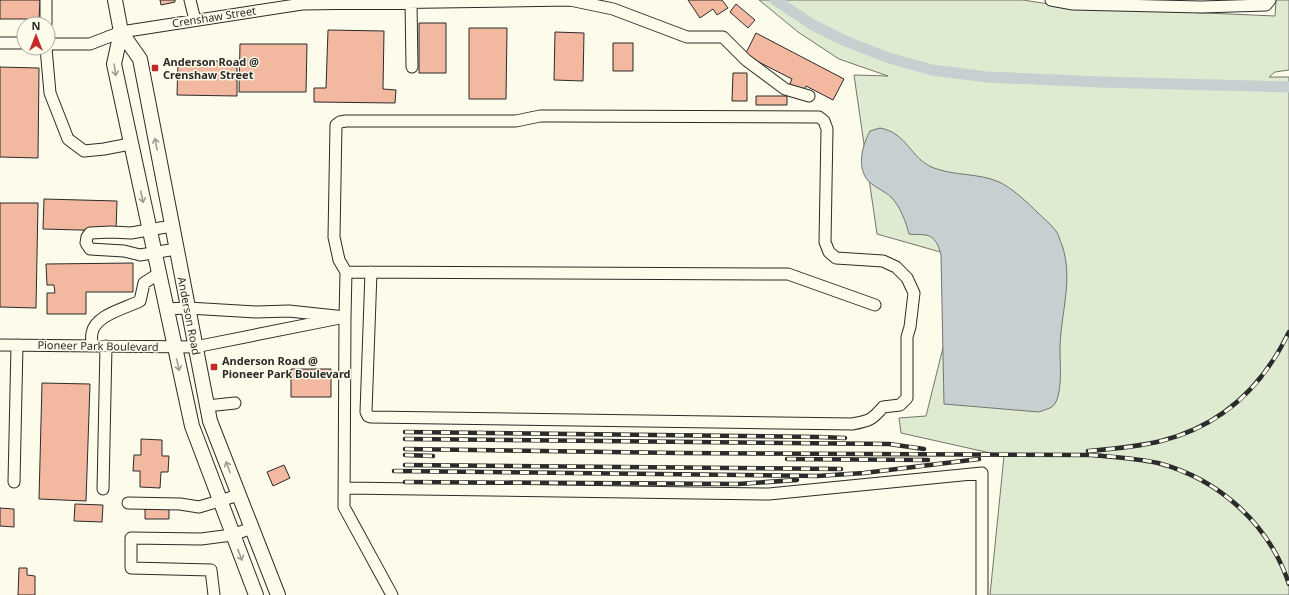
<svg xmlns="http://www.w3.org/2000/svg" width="1289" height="595" font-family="'Noto Sans',sans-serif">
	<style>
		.green { fill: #deebd1; stroke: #74746e }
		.water { fill: #c7d0d0; stroke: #74746e }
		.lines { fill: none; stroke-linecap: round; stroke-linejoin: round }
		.canal { stroke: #c7d0d0; stroke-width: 11 }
		.building { fill: #f2b8a0; stroke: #2b2b2b }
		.minor-casing { stroke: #2b2b2b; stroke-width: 13 }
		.major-casing { stroke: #2b2b2b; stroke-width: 16 }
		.minor { stroke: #fdfbea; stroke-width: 11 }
		.major { stroke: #fdfbea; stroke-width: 14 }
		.rail-casing { stroke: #2b2b2b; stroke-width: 4.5 }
		.rail { stroke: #fdfbea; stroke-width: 3; stroke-dasharray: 9; stroke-linecap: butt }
		.oneway { stroke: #9e9d94 }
		.poi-dot { fill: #c62828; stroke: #fdfbea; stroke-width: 1.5 }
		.labels { text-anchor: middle; stroke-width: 3; stroke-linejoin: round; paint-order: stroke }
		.street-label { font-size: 11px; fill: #2b2b2b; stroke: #fdfbea }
		.poi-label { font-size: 11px; font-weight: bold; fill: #2b2b2b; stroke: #fdfbea; text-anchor: start }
	</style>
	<rect width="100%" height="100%" fill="#fdfbea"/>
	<path class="green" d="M759,0H1023L1068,7L1275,16L1276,0H1289V70L1275,72L1269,77H1289V595H990L1004,456L901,433L899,418L926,416L965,259L877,234L854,75L888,76L839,59L798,32Z"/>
	<path class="water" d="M880,128C908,133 910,159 934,168C955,176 979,173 999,182C1011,187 1028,203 1037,212C1043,218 1051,224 1056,231C1059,235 1060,241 1062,245C1074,280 1060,315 1060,350C1060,364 1063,396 1053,406C1050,409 1043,410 1039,412L944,404L941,255C939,247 936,237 926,235C920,234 915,235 909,234C906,222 900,206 891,197C885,191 871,186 866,178C857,164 863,144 870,131Z"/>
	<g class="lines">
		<path class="canal" d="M775,0L813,25L843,40L886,57L932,70L987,77L1100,82L1289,87"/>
	</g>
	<path class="building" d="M0,0H40L39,19H0Z
		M160,0H175V2L161,5Z
		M688,0H722L728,8L717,15L713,9L700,18Z
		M736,4L755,20L748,28L730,12Z
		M419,23H446V73H419Z
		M469,28H507L506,99H469Z
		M328,30L384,31L383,89L396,90L395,103L314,102V88H326Z
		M555,32L584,33L583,81L554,80Z
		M756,33L844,79L833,100L806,86L802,93L789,86L792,79L745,55Z
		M613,43H633V71H613Z
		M240,44H307L306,92H239Z
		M178,61H237V96L177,95Z
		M0,67L39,68L38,158L0,157Z
		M733,73H747V101H732Z
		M756,96H787V105H756Z
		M44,199L117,201L116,231L43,229Z
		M0,203H38L36,308L0,307Z
		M133,263V292H86V314H47V293H55L54,285H47L46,264Z
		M291,369H331V397H291Z
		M42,383L90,384L86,501L39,499Z
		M141,439L162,440V456H169L168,472H161L160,488L140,487V471H133L134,455H141Z
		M284,465L290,478L273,486L267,472Z
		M75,504L103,505L102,522L74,521Z
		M0,508L14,509V527L0,526Z
		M145,509H169V519H145Z
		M19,568H27V575L35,576V595H18Z"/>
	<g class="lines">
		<defs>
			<path id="minor" d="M190,0L195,20
				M1051,0L1073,4L1201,7L1266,5L1270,0
				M411,3L412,67
				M46,24V0
				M0,43H24
				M48,44H90L121,32L302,4L570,0L613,9L687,37H723L746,60L785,89L809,96
				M46,48L50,93L68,139L84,151L104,149L130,144
				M172,226L131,233L111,232L90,233L87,237L86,243L90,249L124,251L140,255L176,249
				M346,272L339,260L334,237L336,125L340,122L346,121H516L540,116H554L819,117L824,121L827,129L825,242L829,252L836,258L883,261L896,267L907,278L914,293L910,327L907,337V398L900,405L883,407C872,420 869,421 852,424L371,417L368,416L366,412L371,272
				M166,309L188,308L256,312L289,311L345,317L346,272L788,274L875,305
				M0,345L195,347L345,317L344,507L392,595
				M92,346C92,342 91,337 92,333C95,315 126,308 140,301L144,283L158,274
				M207,406L235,403
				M14,482L17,345
				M344,488L769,494L982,473V595
				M103,489L106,346
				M128,503L180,504L199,507L239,495
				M214,595L211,570L131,568V538L201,539L232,535L252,528"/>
			<path id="major" d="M115,0L121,32L114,64L192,426L256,595
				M121,32L140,59L210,421L278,595"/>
		</defs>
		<use href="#minor" class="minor-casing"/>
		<use href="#major" class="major-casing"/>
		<use href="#minor" class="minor"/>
		<use href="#major" class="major"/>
		<defs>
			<path id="rail" d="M405,432L819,437L845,438
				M405,439L889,444L924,449
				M405,449L678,453L1091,455C1113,457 1136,458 1158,463C1219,479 1269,524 1289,584
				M1088,451C1112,449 1137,447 1161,441C1221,426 1262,388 1289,332
				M405,455L433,456
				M787,459L928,460
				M405,465L841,469
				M394,471L817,476L864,473L979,459
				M405,482L738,484L797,480"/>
		</defs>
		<use href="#rail" class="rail-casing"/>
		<use href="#rail" class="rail"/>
	</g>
	<defs><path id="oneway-shaft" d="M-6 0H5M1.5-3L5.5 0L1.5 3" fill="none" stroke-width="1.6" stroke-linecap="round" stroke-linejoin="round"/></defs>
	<g class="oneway">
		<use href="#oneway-shaft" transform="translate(115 70) rotate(81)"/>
		<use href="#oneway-shaft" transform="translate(156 144) rotate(-101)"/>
		<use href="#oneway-shaft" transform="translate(142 197) rotate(78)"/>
		<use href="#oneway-shaft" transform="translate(178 365) rotate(77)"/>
		<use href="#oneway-shaft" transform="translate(228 467) rotate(-111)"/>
		<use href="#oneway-shaft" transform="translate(240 555) rotate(69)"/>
	</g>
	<g class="poi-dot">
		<rect x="151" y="64" width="8" height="8" rx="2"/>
		<rect x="210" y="363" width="8" height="8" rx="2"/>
	</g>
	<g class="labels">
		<g class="street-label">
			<text transform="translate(214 17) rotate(-9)" y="4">Crenshaw Street</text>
			<text transform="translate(189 316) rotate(79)" y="4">Anderson Road</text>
			<text transform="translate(98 346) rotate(1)" y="4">Pioneer Park Boulevard</text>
		</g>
		<g class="poi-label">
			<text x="163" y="66">Anderson Road @<tspan x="163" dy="13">Crenshaw Street</tspan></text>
			<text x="222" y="365">Anderson Road @<tspan x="222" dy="13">Pioneer Park Boulevard</tspan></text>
		</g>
	</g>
	<g transform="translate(36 36)"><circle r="19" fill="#fdfbea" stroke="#a9a89e"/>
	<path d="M0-3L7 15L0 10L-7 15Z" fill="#c62828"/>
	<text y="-6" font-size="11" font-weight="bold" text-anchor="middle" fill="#2b2b2b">N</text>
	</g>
</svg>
